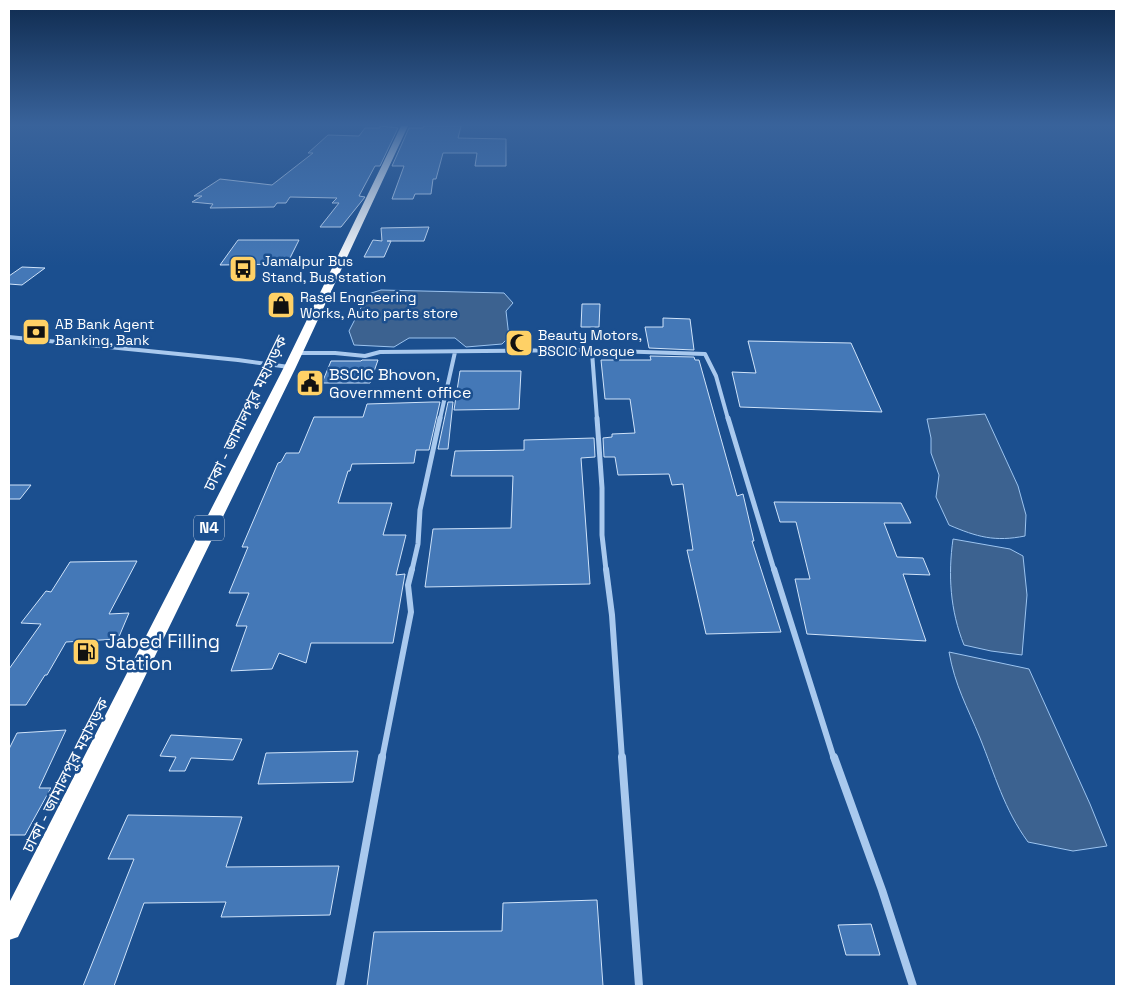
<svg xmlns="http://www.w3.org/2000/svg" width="1125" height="995" font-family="'Space Grotesk','Noto Sans Bengali',sans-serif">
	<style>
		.water { fill: #3c6290; stroke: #9cc4f0 }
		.building { fill: #4478b7; stroke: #cfe3fa }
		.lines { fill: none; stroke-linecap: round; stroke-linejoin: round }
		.street-far3 { stroke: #a9c9ee; stroke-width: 4 }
		.street-far2 { stroke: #a9c9ee; stroke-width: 5 }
		.street-far1 { stroke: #a9c9ee; stroke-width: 6 }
		.street { stroke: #a9c9ee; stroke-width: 8 }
		.highway { fill: #fff; fill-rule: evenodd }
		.labels { text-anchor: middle; stroke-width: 5; stroke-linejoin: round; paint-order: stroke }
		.far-poi-label { font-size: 14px; fill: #fff; stroke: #1b4f8f; text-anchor: start }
		.shield { fill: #1b4f8f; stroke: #bbcadd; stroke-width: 1 }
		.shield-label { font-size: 15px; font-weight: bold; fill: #fff }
		.poi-label { font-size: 16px; fill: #fff; stroke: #1b4f8f; text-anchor: start }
		.street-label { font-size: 16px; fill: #fff; stroke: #1b4f8f }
		.near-poi-label { font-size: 19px; fill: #fff; stroke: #1b4f8f; text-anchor: start }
	</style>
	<rect width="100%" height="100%" fill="#1b4f8f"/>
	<path class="water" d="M381,290L504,293L513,303L506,311L509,337L502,344L466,347L455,338H409L394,347L354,345L349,331L368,294Z
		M985,414L1018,486L1026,515L1025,536C995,542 977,537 949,525L936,497L939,475L931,453V438L927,419Z
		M953,539L1010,549L1023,556L1027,595L1022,655L991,651L964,645C950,610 948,575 953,539Z
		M949,652L1029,669L1090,804L1107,846L1073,851L1028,842C1004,809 995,775 980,738C967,706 955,686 949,652Z"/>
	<path class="building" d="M380,126L398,128L380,166H375L359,196L365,197L341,227H320L339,203H332L337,198L290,197L286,203H277L274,207L210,208L213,204L192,202L202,196H194L220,179L272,185L313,153H308L328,135L359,136L365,128H380Z
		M424,126H461L458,138L506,139V166H475L477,153H443L436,179H433L431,194H415L413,199H392L404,166H392L409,128H423Z
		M429,227L424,241H387H391L384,257H364L373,240L382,241L381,228Z
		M238,240H299L287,264L220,265Z
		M22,267L45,268L22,285L9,284V276Z
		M582,304H600L599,327H581Z
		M663,318L690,319L694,350L649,348L645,327H663Z
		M748,341L851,343L882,412L740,407L732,372L756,373Z
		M650,356L694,357L695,360H699L737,496L743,494L754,541H752L781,632L706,634L687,550H693L683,484L672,485L669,474L618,475L615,457H604L603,438L612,437V434L635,433L630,399H605L601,360H651Z
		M362,360H378L370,383H322L331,361H361Z
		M460,371H521L519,409L454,410Z
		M432,402H440L429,450H416L414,463L352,464L350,471H348L338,503H392L383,535H406L396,575L405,574L393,643H311L306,663L279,653L272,669L231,671L247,626H236L249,593H229L248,547H242L278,463L281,462L286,453H299L314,417H363L367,404Z
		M448,402H453L448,449H438Z
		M594,438L595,457L581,458L590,584L425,587L433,529L511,528L513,476H451L455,451L524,450V440Z
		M9,485H31L20,499H9Z
		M774,502L901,503L911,523H884L897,557L923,558L930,575L903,574L926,641L807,634L795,579H810L796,522H780Z
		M137,561L109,614L129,613L118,639L66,642L47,675H45L26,705H9V669L41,624L21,623L46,591L51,592L70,562Z
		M66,730L39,788H51L25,835H9V749L17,733Z
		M171,735L242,739L233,760L191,758L185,771H169L176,757L160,756Z
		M358,751L353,782L258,784L266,753Z
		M128,815L242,817L226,867L339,866L330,915L221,917L226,902L144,903L114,986H83L134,859H108Z
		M597,900L603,986H367L374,932L502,931L503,903Z
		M871,924L880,955H846L838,925Z"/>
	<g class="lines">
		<path class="street-far3" d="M9,337L238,360L289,367
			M592,352L597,419
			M296,353H335L365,356L380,352L583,350L705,354L716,376L728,419
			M440,419L455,352"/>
		<path class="street-far2" d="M597,418L602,488V535L606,570
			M728,418L774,570
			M412,570L418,544L420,510L440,418"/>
		<path class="street-far1" d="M606,569L612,615L622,759
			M774,569L834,759
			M382,759L411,612L408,585L412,569"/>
		<path class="street" d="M622,757L639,986
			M834,757L882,890L913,986
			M340,986L382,757"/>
		<path class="highway" d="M401,126H408L296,367L18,937L9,940V903L284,367Z"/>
	</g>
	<linearGradient id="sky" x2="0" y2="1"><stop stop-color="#0f2b4f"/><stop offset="0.47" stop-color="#39639b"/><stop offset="1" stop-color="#39639b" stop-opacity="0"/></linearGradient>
	<rect width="1125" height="266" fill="url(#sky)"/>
	<defs>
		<symbol id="bus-square" viewBox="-11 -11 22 22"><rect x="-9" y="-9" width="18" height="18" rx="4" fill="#ffd166" stroke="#1b4f8f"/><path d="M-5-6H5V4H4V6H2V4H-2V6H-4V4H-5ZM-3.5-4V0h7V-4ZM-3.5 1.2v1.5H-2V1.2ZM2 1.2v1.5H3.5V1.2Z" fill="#111"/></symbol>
		<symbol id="shop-square" viewBox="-11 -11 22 22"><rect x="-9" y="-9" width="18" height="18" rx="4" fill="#ffd166" stroke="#1b4f8f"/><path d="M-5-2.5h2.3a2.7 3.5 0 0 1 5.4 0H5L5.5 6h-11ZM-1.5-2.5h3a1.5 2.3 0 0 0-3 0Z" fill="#111"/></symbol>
		<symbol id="bank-square" viewBox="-11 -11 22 22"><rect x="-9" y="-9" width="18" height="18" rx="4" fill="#ffd166" stroke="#1b4f8f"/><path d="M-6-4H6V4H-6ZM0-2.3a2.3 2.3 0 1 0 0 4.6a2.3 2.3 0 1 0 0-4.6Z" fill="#111"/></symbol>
		<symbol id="mosque-square" viewBox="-11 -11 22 22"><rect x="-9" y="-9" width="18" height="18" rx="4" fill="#ffd166" stroke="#1b4f8f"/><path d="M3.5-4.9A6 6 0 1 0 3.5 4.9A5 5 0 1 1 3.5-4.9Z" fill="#111"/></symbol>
		<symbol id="civic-square" viewBox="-11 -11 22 22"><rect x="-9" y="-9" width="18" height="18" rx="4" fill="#ffd166" stroke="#1b4f8f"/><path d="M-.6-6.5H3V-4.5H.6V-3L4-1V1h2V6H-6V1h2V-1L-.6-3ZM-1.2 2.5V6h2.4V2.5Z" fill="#111"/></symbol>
		<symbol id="fuel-square" viewBox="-11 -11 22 22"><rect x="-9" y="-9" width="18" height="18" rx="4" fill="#ffd166" stroke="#1b4f8f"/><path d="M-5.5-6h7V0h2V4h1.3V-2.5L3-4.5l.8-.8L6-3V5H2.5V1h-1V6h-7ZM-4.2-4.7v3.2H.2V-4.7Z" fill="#111"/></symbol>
	</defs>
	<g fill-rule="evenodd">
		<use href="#bus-square" x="227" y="253" width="32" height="32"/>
		<use href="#shop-square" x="265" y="289" width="32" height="32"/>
		<use href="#bank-square" x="20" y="316" width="32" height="32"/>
		<use href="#mosque-square" x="503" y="327" width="32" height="32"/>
		<use href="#civic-square" x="294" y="367" width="32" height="32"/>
		<use href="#fuel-square" x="70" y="636" width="32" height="32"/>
	</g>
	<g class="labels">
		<g class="far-poi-label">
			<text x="262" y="266">Jamalpur Bus<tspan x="262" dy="16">Stand, Bus station</tspan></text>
			<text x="300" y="302">Rasel Engneering<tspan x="300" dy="16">Works, Auto parts store</tspan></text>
			<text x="55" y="329">AB Bank Agent<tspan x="55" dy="16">Banking, Bank</tspan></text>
			<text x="538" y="340">Beauty Motors,<tspan x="538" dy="16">BSCIC Mosque</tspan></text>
		</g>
		<rect class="shield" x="194" y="515.5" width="30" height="25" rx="4"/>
		<g class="shield-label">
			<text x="209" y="533">N4</text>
		</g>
		<g class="poi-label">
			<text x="329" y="380">BSCIC Bhovon,<tspan x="329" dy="18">Government office</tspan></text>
		</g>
		<g class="street-label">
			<text transform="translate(245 413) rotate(-64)" y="6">ঢাকা - জামালপুর মহাসড়ক</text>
			<text transform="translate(65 775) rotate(-63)" y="6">ঢাকা - জামালপুর মহাসড়ক</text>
		</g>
		<g class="near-poi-label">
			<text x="105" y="648">Jabed Filling<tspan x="105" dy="22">Station</tspan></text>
		</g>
	</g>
	<rect width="1125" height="995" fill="none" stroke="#ffffff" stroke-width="20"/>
</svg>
